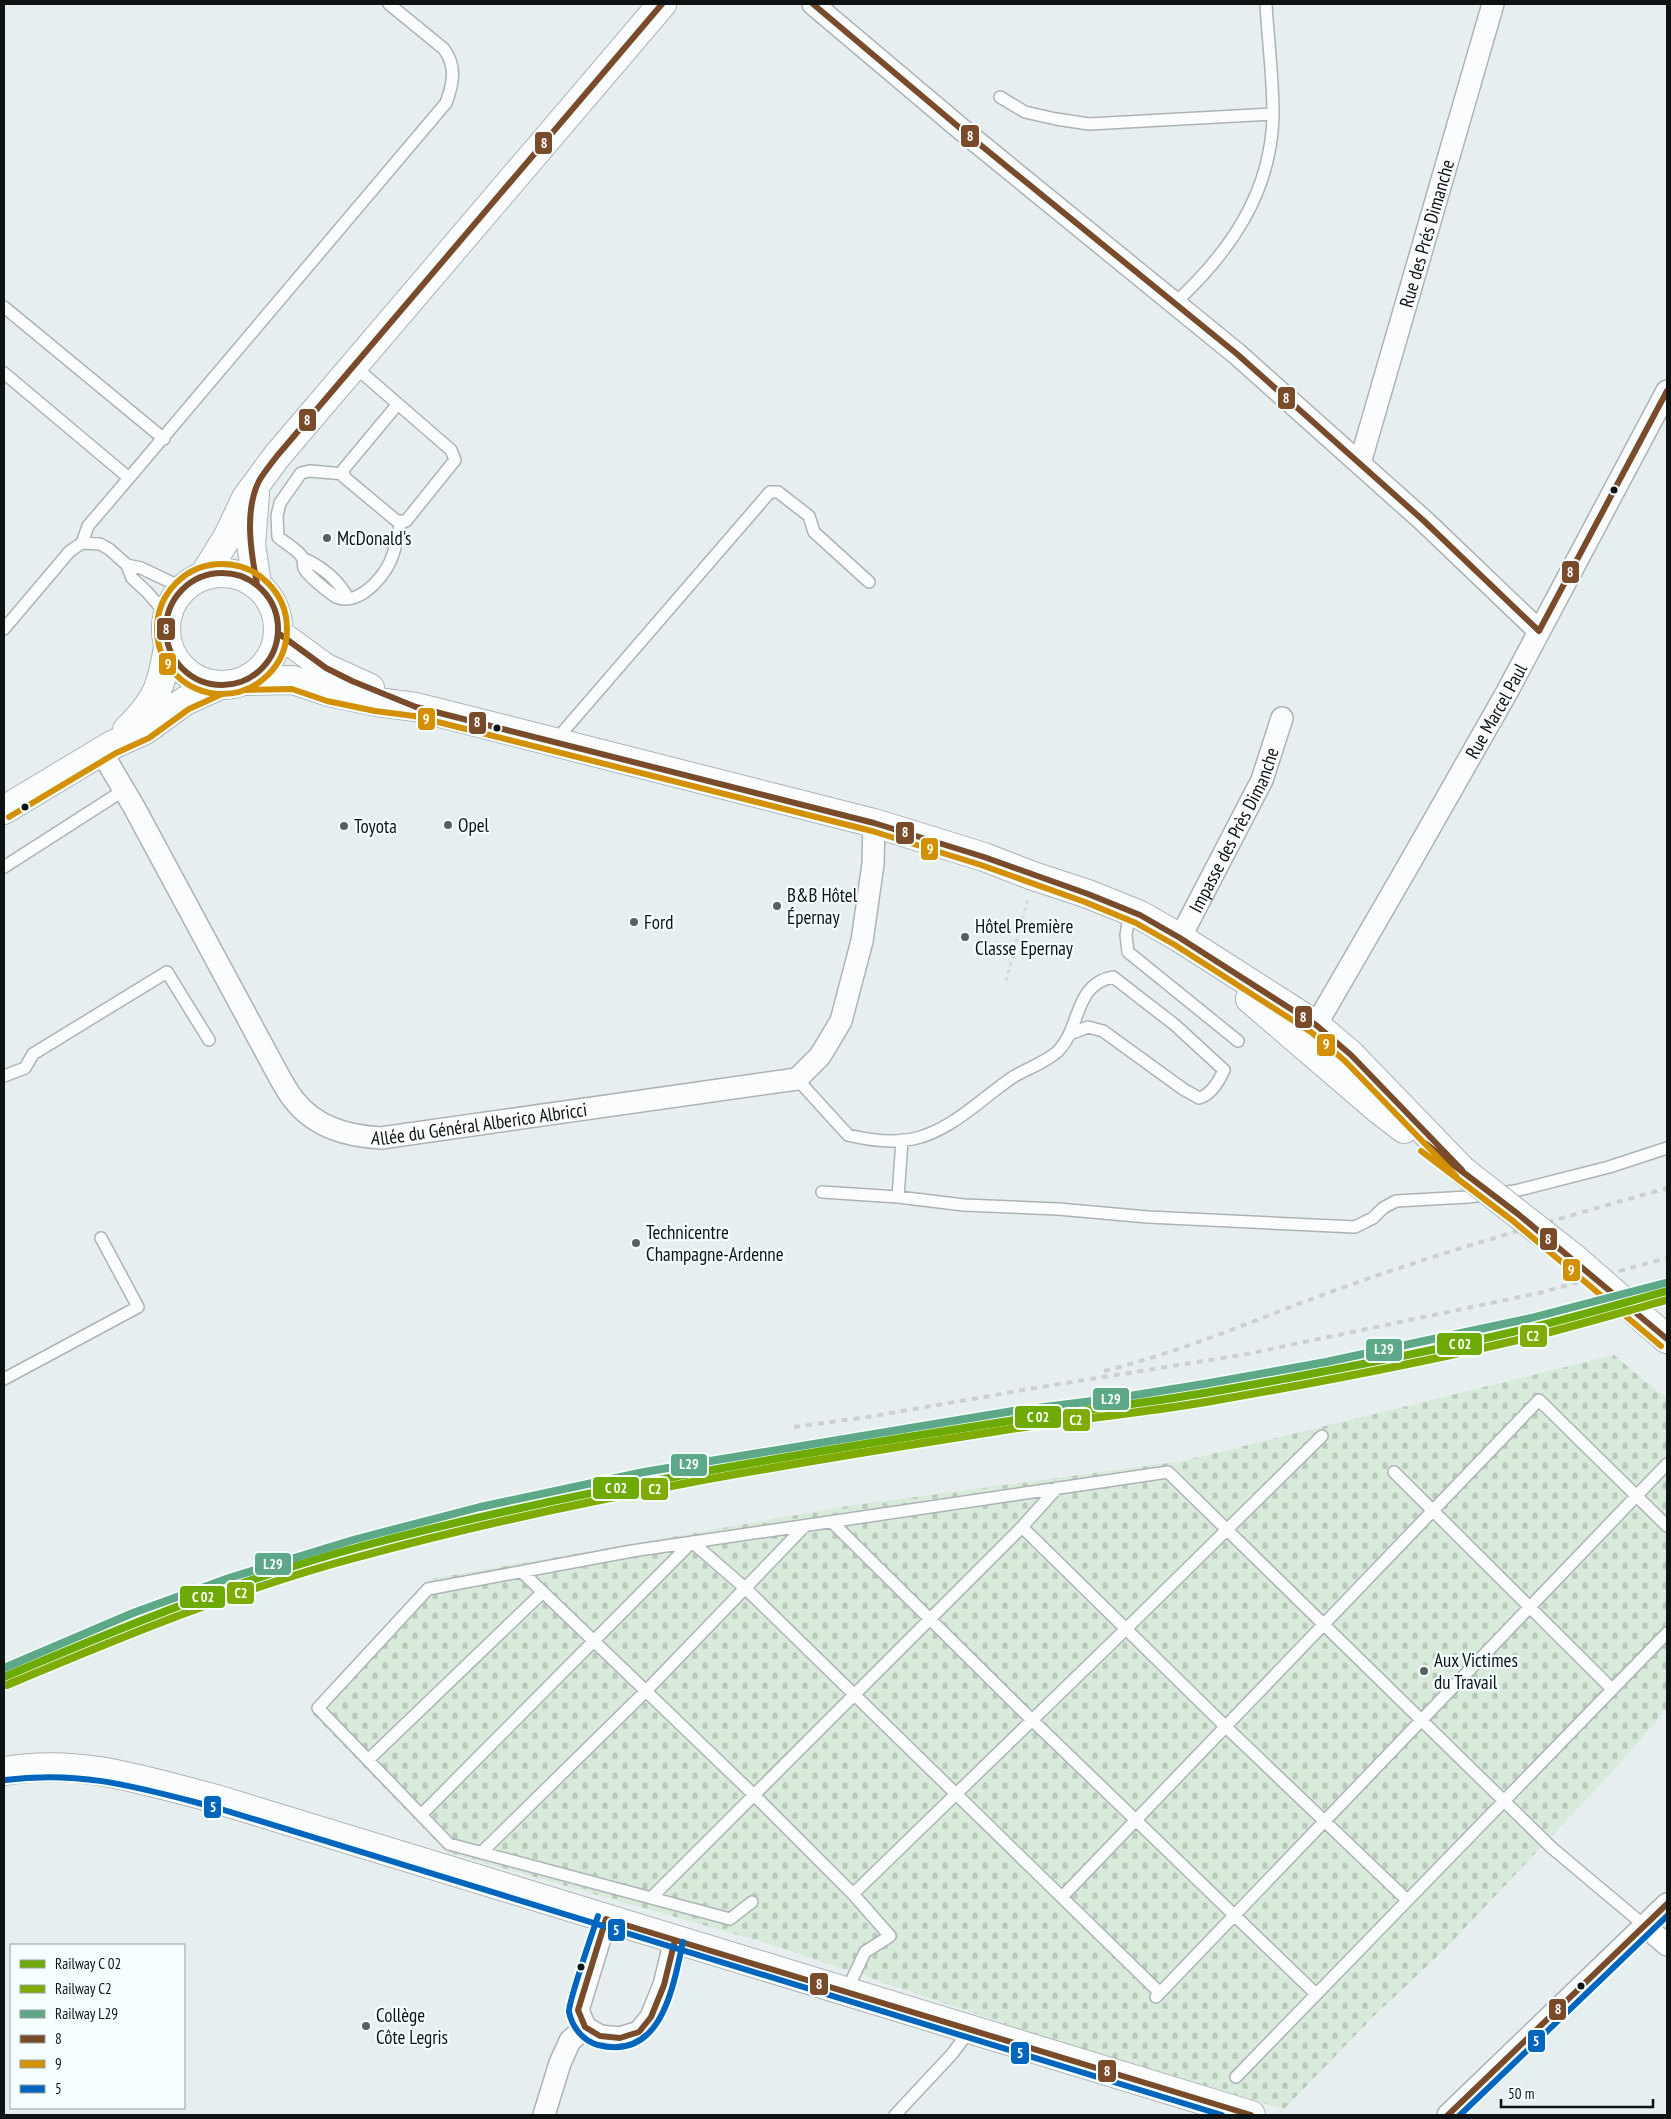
<svg xmlns="http://www.w3.org/2000/svg" width="1671" height="2119" font-family="'PT Sans Narrow',sans-serif">
	<style>
		.cemetery { fill: url(#cemetery-stones) }
		.lines { fill: none; stroke-linecap: round; stroke-linejoin: round }
		.service-casing { stroke: #adb3b5; stroke-width: 14 }
		.minor-casing { stroke: #adb3b5; stroke-width: 24 }
		.tertiary-casing { stroke: #adb3b5; stroke-width: 30 }
		.primary-casing { stroke: #adb3b5; stroke-width: 30 }
		.path { stroke: #d7d9d9; stroke-width: 3; stroke-dasharray: 4 4; stroke-linecap: butt }
		.service { stroke: #fbfcfd; stroke-width: 11 }
		.minor { stroke: #fbfcfd; stroke-width: 21 }
		.tertiary { stroke: #fbfcfd; stroke-width: 28 }
		.primary { stroke: #fbfcfd; stroke-width: 28 }
		.rail { stroke: #cdcfd0; stroke-width: 4; stroke-dasharray: 6 6; stroke-linecap: butt }
		.primary-bridge-casing { stroke: #adb3b5; stroke-width: 30; stroke-linecap: butt }
		.primary-bridge { stroke: #fbfcfd; stroke-width: 28 }
		.bus-1-casing { stroke: #f4feff; stroke-width: 10 }
		.bus-2-casing { stroke: #f4feff; stroke-width: 10 }
		.bus-3-casing { stroke: #f4feff; stroke-width: 10 }
		.bus-1 { stroke: #7a4b2a; stroke-width: 6 }
		.bus-2 { stroke: #d49003; stroke-width: 6 }
		.bus-3 { stroke: #0065bd; stroke-width: 6 }
		.rail-1-casing { stroke: #f4feff; stroke-width: 11 }
		.rail-2-casing { stroke: #f4feff; stroke-width: 11 }
		.rail-3-casing { stroke: #f4feff; stroke-width: 11 }
		.rail-1 { stroke: #6eaa04; stroke-width: 8 }
		.rail-2 { stroke: #7fab02; stroke-width: 8 }
		.rail-3 { stroke: #5da886; stroke-width: 8 }
		.bus-dot { fill: #0d1213; stroke: #f4feff; stroke-width: 2 }
		.poi-dot { fill: #595f60; stroke: #f4feff; stroke-width: 2 }
		.labels { text-anchor: middle; stroke-width: 4.5; stroke-linejoin: round; paint-order: stroke }
		.street-label { font-size: 19px; fill: #0d1213; stroke: #f4feff }
		.poi-label { font-size: 19px; fill: #0d1213; stroke: #f4feff; text-anchor: start }
		.line-badge { stroke: #f4feff; stroke-width: 2 }
		.badge-label { font-size: 14px; text-anchor: middle; font-weight: bold; fill: #fff }
	</style>
	<defs>
		<pattern id="cemetery-stones" width="16" height="16" patternUnits="userSpaceOnUse" patternTransform="scale(1.25)"><rect width="16" height="16" fill="#d8ebda"/><path d="M2 7V4a2 2 0 0 1 4 0v3zM10 15v-3a2 2 0 0 1 4 0v3z" fill="#b8c8ba"/></pattern>
	</defs>
	<rect width="100%" height="100%" fill="#e6eef0"/>
	<path class="cemetery" d="M1614,1355L1667,1399V1709L1613,1771L1445,1949L1374,2016L1284,2109L1032,2033L770,1944L446,1852L312,1713L431,1579L848,1506L1183,1461Z"/>
	<g class="lines">
		<defs>
			<path id="service" d="M1000,97L1025,112L1056,119L1089,124L1273,114
				M1175,303C1230,252 1272,192 1273,114C1273,77 1268,40 1266,4
				M4,307L164,439
				M354,366L451,450L455,460L406,521L398,522L344,477L343,470L397,405
				M4,373L129,478L88,526L82,543
				M344,474L310,471L301,473L280,503L277,516L278,537C285,543 297,549 302,557C304,560 303,565 304,568C307,575 326,590 333,595C354,610 382,580 390,562C396,549 398,535 401,521
				M129,478L446,103C453,84 457,67 444,49L389,4
				M302,558C321,566 338,580 348,598
				M127,565L141,568L183,588
				M4,629L70,551L82,543L100,544L109,549L127,565L132,578L147,592L167,615
				M555,741L770,492H778L809,516L814,532L869,582
				M4,867L124,790
				M1130,911L1126,935L1128,952L1238,1041
				M4,1076L25,1068L33,1054L167,972L209,1040
				M797,1079L848,1135C868,1140 893,1143 913,1139C951,1131 982,1098 1013,1077C1026,1069 1049,1061 1059,1050C1081,1027 1074,984 1113,977L1175,1025L1224,1070C1219,1081 1211,1095 1199,1098L1183,1089L1103,1031L1088,1027L1070,1034
				M822,1192L898,1197L964,1205L1058,1209L1148,1217L1355,1227L1373,1218L1383,1208L1396,1201L1468,1197L1515,1191L1609,1167L1667,1148
				M898,1197L902,1140
				M4,1379L138,1307L101,1238
				M1394,1472L1612,1689
				M832,1522L1032,1720L1316,1994
				M1022,1527L1226,1727L1407,1900
				M522,1572L754,1795L853,1894L890,1936L865,1952L846,1992
				M368,1760L543,1592
				M421,1815L692,1542L745,1588L1160,1993
				M481,1853L646,1691L805,1526
				M853,1894L1126,1629L1322,1436
				M1062,1897L1539,1400L1667,1526
				M651,1898L1022,1527L1057,1488
				M752,1902L730,1919L449,1844L318,1708L428,1589L632,1551L1168,1472L1552,1848L1645,1926
				M1156,1997L1667,1464
				M1236,2077L1667,1633
				M895,2115L952,2054L970,2030"/>
			<g id="minor">
				<path d="M813,4L967,134L1237,354L1424,521L1539,631"/>
				<path id="s1" d="M1360,463L1493,4"/>
				<path id="s2" d="M101,751L134,807L274,1067C280,1078 286,1090 294,1100C316,1128 348,1136 381,1138L797,1079L820,1056L841,1021L862,941L873,864L874,823"/>
				<path id="s3" d="M1180,938L1262,780L1282,718"/>
				<path id="s4" d="M1316,1025L1408,866L1507,692L1667,391"/>
				<path d="M606,1919L578,2010L585,2027L600,2036L620,2038L639,2032L651,2017L664,1985L675,1940"/>
				<path d="M1645,1926L1667,1945"/>
				<path d="M544,2115L560,2063L570,2041L585,2027"/>
				<path d="M1448,2115L1667,1904"/>
			</g>
			<path id="tertiary" d="M255,494L251,544L257,584
				M204,575L228,536L246,498L277,456L662,4
				M4,1771C80,1758 143,1780 216,1799L1251,2115"/>
			<path id="primary" d="M166 629a56 56 0 1 1 112 0a56 56 0 1 1-112 0Z
				M278,633L326,668L370,688
				M245,681L293,680L329,692L377,702L416,707L874,823L984,857L1033,876L1088,894L1140,915L1180,938L1316,1025L1351,1055L1462,1170
				M127,730C157,700 161,688 168,647
				M4,810L112,745L145,730L185,701L218,686
				M1250,999L1378,1109L1404,1129
				M1646,1321L1667,1339"/>
		</defs>
		<use href="#service" class="service-casing"/>
		<use href="#minor" class="minor-casing"/>
		<use href="#tertiary" class="tertiary-casing"/>
		<use href="#primary" class="primary-casing"/>
		<path class="path" d="M1006,981L1028,898"/>
		<use href="#service" class="service"/>
		<use href="#minor" class="minor"/>
		<use href="#tertiary" class="tertiary"/>
		<use href="#primary" class="primary"/>
		<path class="rail" d="M1104,1371C1193,1349 1277,1310 1364,1280C1464,1245 1566,1217 1667,1188
			M794,1427L868,1417L1041,1387L1247,1354L1539,1293L1667,1258"/>
		<defs>
			<path id="primary-bridge" d="M1462,1170L1574,1258L1646,1321"/>
		</defs>
		<use href="#primary-bridge" class="primary-bridge-casing"/>
		<use href="#primary-bridge" class="primary-bridge"/>
		<defs>
			<path id="bus-1" d="M813,4L967,134L1237,354L1424,521L1539,631L1667,391
				M166 629a56 56 0 1 1 112 0a56 56 0 1 1-112 0Z
				M257,584C251,553 244,511 259,481C264,472 271,464 277,456L662,4
				M278,633L326,668L352,681L416,707L874,823L984,857L1088,894L1140,915L1180,938L1316,1025L1351,1055L1462,1170
				M1426,1144L1518,1214L1667,1339
				M606,1919L675,1940L664,1985L651,2017L639,2032L620,2038L600,2036L585,2027L578,2010Z
				M675,1940L1251,2115
				M1448,2115L1667,1904"/>
			<path id="bus-2" d="M157 629a65 65 0 1 1 130 0a65 65 0 1 1-130 0Z
				M245,690L292,689L327,701L375,711L414,716L872,831L981,865L1085,902L1136,923L1175,945L1311,1032L1345,1061L1456,1176
				M9,817L116,753L149,738L189,709L222,694
				M1421,1151L1513,1221L1661,1346"/>
			<path id="bus-3" d="M5,1780C83,1770 140,1788 214,1807L1222,2115
				M598,1916C593,1931 568,2003 569,2012C572,2027 583,2041 598,2045C662,2061 673,1987 683,1942
				M1460,2115L1667,1916"/>
		</defs>
		<use href="#bus-1" class="bus-1-casing"/>
		<use href="#bus-2" class="bus-2-casing"/>
		<use href="#bus-3" class="bus-3-casing"/>
		<use href="#bus-1" class="bus-1"/>
		<use href="#bus-2" class="bus-2"/>
		<use href="#bus-3" class="bus-3"/>
		<defs>
			<path id="rail-1" d="M4,1677C120,1628 237,1580 359,1547C573,1490 791,1455 1009,1421C1074,1411 1140,1404 1205,1393C1315,1374 1426,1353 1534,1327C1579,1316 1623,1303 1667,1291"/>
			<path id="rail-2" d="M7,1685C124,1636 240,1588 362,1556C575,1498 793,1463 1011,1429C1076,1419 1141,1413 1206,1402C1316,1383 1426,1362 1535,1336C1579,1325 1623,1312 1667,1300"/>
			<path id="rail-3" d="M4,1668L133,1613L229,1578L353,1540L480,1507L644,1472L1013,1411L1117,1398L1204,1384L1326,1362L1531,1318L1665,1283"/>
		</defs>
		<use href="#rail-1" class="rail-1-casing"/>
		<use href="#rail-2" class="rail-2-casing"/>
		<use href="#rail-3" class="rail-3-casing"/>
		<use href="#rail-1" class="rail-1"/>
		<use href="#rail-2" class="rail-2"/>
		<use href="#rail-3" class="rail-3"/>
	</g>
	<g class="bus-dot">
		<circle cx="1614" cy="490" r="4.5"/>
		<circle cx="497" cy="728" r="4.5"/>
		<circle cx="25" cy="807" r="4.5"/>
		<circle cx="581" cy="1967" r="4.5"/>
		<circle cx="1581" cy="1986" r="4.5"/>
	</g>
	<g class="poi-dot">
		<circle cx="327" cy="538" r="5"/>
		<circle cx="448" cy="825" r="5"/>
		<circle cx="344" cy="826" r="5"/>
		<circle cx="777" cy="906" r="5"/>
		<circle cx="634" cy="922" r="5"/>
		<circle cx="965" cy="937" r="5"/>
		<circle cx="636" cy="1243" r="5"/>
		<circle cx="1424" cy="1671" r="5"/>
		<circle cx="366" cy="2026" r="5"/>
	</g>
	<g class="labels">
		<g class="street-label">
			<text dy="7" stroke="none"><textPath href="#s1" startOffset="239">Rue des Prés Dimanche</textPath></text>
			<text dy="7" stroke="none"><textPath href="#s4" startOffset="362">Rue Marcel Paul</textPath></text>
			<text dy="7" stroke="none"><textPath href="#s3" startOffset="121">Impasse des Près Dimanche</textPath></text>
			<text dy="7" stroke="none"><textPath href="#s2" startOffset="596">Allée du Général Alberico Albricci</textPath></text>
		</g>
		<g class="poi-label">
			<text x="337" y="545">McDonald's</text>
			<text x="458" y="832">Opel</text>
			<text x="354" y="833">Toyota</text>
			<text x="787" y="902">B&amp;B Hôtel<tspan x="787" dy="22">Épernay</tspan></text>
			<text x="644" y="929">Ford</text>
			<text x="975" y="933">Hôtel Première<tspan x="975" dy="22">Classe Epernay</tspan></text>
			<text x="646" y="1239">Technicentre<tspan x="646" dy="22">Champagne-Ardenne</tspan></text>
			<text x="1434" y="1667">Aux Victimes<tspan x="1434" dy="22">du Travail</tspan></text>
			<text x="376" y="2022">Collège<tspan x="376" dy="22">Côte Legris</tspan></text>
		</g>
	</g>
	<g class="line-badge">
		<rect x="960" y="124" width="20" height="24" rx="5" fill="#7a4b2a"/>
		<rect x="534" y="131" width="19" height="24" rx="5" fill="#7a4b2a"/>
		<rect x="1277" y="386" width="19" height="24" rx="5" fill="#7a4b2a"/>
		<rect x="298" y="408" width="19" height="24" rx="5" fill="#7a4b2a"/>
		<rect x="1561" y="560" width="19" height="24" rx="5" fill="#7a4b2a"/>
		<rect x="156" y="617" width="20" height="24" rx="5" fill="#7a4b2a"/>
		<rect x="158" y="652" width="19" height="24" rx="5" fill="#d49003"/>
		<rect x="417" y="707" width="19" height="24" rx="5" fill="#d49003"/>
		<rect x="468" y="711" width="19" height="24" rx="5" fill="#7a4b2a"/>
		<rect x="895" y="821" width="20" height="24" rx="5" fill="#7a4b2a"/>
		<rect x="920" y="837" width="19" height="24" rx="5" fill="#d49003"/>
		<rect x="1294" y="1005" width="19" height="24" rx="5" fill="#7a4b2a"/>
		<rect x="1316" y="1033" width="20" height="24" rx="5" fill="#d49003"/>
		<rect x="1539" y="1227" width="19" height="24" rx="5" fill="#7a4b2a"/>
		<rect x="1562" y="1258" width="19" height="24" rx="5" fill="#d49003"/>
		<rect x="1519" y="1324" width="29" height="24" rx="5" fill="#7fab02"/>
		<rect x="1436" y="1332" width="47" height="24" rx="5" fill="#6eaa04"/>
		<rect x="1365" y="1338" width="38" height="24" rx="5" fill="#5da886"/>
		<rect x="1092" y="1387" width="38" height="24" rx="5" fill="#5da886"/>
		<rect x="1014" y="1405" width="48" height="24" rx="5" fill="#6eaa04"/>
		<rect x="1062" y="1408" width="29" height="24" rx="5" fill="#7fab02"/>
		<rect x="670" y="1453" width="38" height="24" rx="5" fill="#5da886"/>
		<rect x="592" y="1476" width="48" height="24" rx="5" fill="#6eaa04"/>
		<rect x="640" y="1477" width="29" height="24" rx="5" fill="#7fab02"/>
		<rect x="254" y="1552" width="38" height="24" rx="5" fill="#5da886"/>
		<rect x="226" y="1581" width="29" height="24" rx="5" fill="#7fab02"/>
		<rect x="179" y="1585" width="47" height="24" rx="5" fill="#6eaa04"/>
		<rect x="203" y="1795" width="19" height="24" rx="5" fill="#0065bd"/>
		<rect x="607" y="1918" width="19" height="24" rx="5" fill="#0065bd"/>
		<rect x="809" y="1972" width="20" height="24" rx="5" fill="#7a4b2a"/>
		<rect x="1548" y="1998" width="19" height="23" rx="5" fill="#7a4b2a"/>
		<rect x="1527" y="2029" width="19" height="24" rx="5" fill="#0065bd"/>
		<rect x="1010" y="2041" width="20" height="24" rx="5" fill="#0065bd"/>
		<rect x="1097" y="2059" width="20" height="24" rx="5" fill="#7a4b2a"/>
	</g>
	<g class="badge-label">
		<text x="970" y="141">8</text>
		<text x="544" y="148">8</text>
		<text x="1286" y="403">8</text>
		<text x="307" y="425">8</text>
		<text x="1570" y="577">8</text>
		<text x="166" y="634">8</text>
		<text x="168" y="669">9</text>
		<text x="426" y="724">9</text>
		<text x="477" y="727">8</text>
		<text x="905" y="837">8</text>
		<text x="930" y="854">9</text>
		<text x="1303" y="1022">8</text>
		<text x="1326" y="1049">9</text>
		<text x="1548" y="1244">8</text>
		<text x="1571" y="1275">9</text>
		<text x="1533" y="1341">C2</text>
		<text x="1460" y="1349">C 02</text>
		<text x="1384" y="1354">L29</text>
		<text x="1111" y="1404">L29</text>
		<text x="1038" y="1422">C 02</text>
		<text x="1076" y="1425">C2</text>
		<text x="689" y="1469">L29</text>
		<text x="616" y="1493">C 02</text>
		<text x="655" y="1494">C2</text>
		<text x="273" y="1569">L29</text>
		<text x="241" y="1598">C2</text>
		<text x="203" y="1602">C 02</text>
		<text x="213" y="1812">5</text>
		<text x="616" y="1935">5</text>
		<text x="819" y="1989">8</text>
		<text x="1558" y="2014">8</text>
		<text x="1536" y="2046">5</text>
		<text x="1020" y="2058">5</text>
		<text x="1107" y="2076">8</text>
	</g>
	<rect width="1671" height="2119" fill="none" stroke="#0d1213" stroke-width="10"/>
	<rect x="10" y="1944" width="175" height="165" fill="#f4feff" stroke="#98a0a1"/>
	<rect x="20" y="1960" width="25" height="8" fill="#6eaa04" stroke="#98a0a1"/>
	<text x="55" y="1969" font-size="15" fill="#0d1213">Railway C 02</text>
	<rect x="20" y="1985" width="25" height="8" fill="#7fab02" stroke="#98a0a1"/>
	<text x="55" y="1994" font-size="15" fill="#0d1213">Railway C2</text>
	<rect x="20" y="2010" width="25" height="8" fill="#5da886" stroke="#98a0a1"/>
	<text x="55" y="2019" font-size="15" fill="#0d1213">Railway L29</text>
	<rect x="20" y="2035" width="25" height="8" fill="#7a4b2a" stroke="#98a0a1"/>
	<text x="55" y="2044" font-size="15" fill="#0d1213">8</text>
	<rect x="20" y="2060" width="25" height="8" fill="#d49003" stroke="#98a0a1"/>
	<text x="55" y="2069" font-size="15" fill="#0d1213">9</text>
	<rect x="20" y="2085" width="25" height="8" fill="#0065bd" stroke="#98a0a1"/>
	<text x="55" y="2094" font-size="15" fill="#0d1213">5</text>
	<path d="M1501 2099v8h152v-8" fill="none" stroke="#0d1213" stroke-width="2.5"/>
	<text x="1508" y="2099" font-size="15" fill="#0d1213" stroke="#f4feff" stroke-width="4" paint-order="stroke">50 m</text>
</svg>
